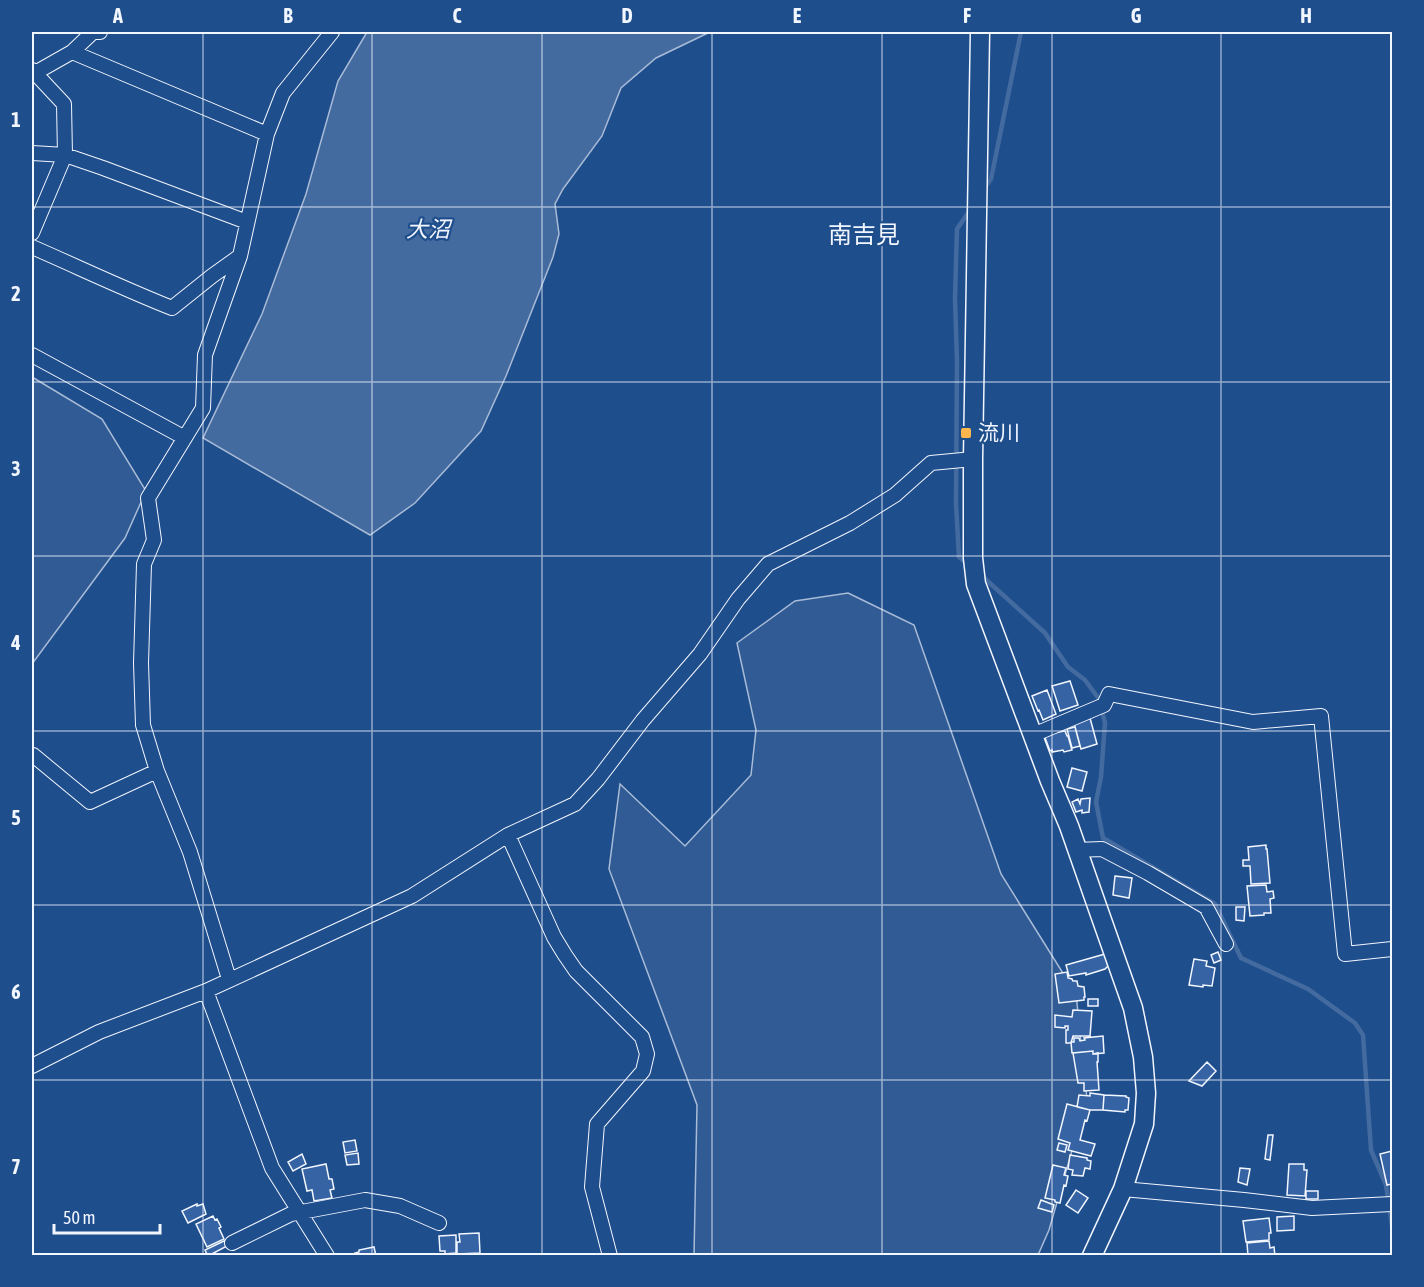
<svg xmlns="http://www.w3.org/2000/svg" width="1424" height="1287" font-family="'Asap Condensed','Noto Sans JP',sans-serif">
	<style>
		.built { fill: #305b95; stroke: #a8bbd7; stroke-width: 1.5 }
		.water { fill: #446ba0; stroke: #a8bbd7; stroke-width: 1.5 }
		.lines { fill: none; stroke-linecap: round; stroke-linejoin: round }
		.stream { stroke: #446ba0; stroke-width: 4.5 }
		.building { fill: #3563a3; stroke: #f2f6ff; stroke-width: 1.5 }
		.street-casing { stroke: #f2f6ff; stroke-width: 16 }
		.secondary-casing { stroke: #f2f6ff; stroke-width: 21 }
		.street { stroke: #1f4e8c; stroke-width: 14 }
		.secondary { stroke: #1f4e8c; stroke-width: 18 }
		.grid { fill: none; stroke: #f2f6ff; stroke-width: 1.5; stroke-opacity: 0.55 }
		.poi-dot { fill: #ffb74d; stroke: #1f4e8c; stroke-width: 2 }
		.labels { text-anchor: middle; stroke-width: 4.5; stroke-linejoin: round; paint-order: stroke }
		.poi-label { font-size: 21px; fill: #f2f6ff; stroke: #1f4e8c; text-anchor: start }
		.water-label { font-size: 22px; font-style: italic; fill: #f2f6ff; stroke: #1f4e8c }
		.quarter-label { font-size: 24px; fill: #f2f6ff; stroke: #1f4e8c }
		.neatline { fill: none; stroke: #f2f6ff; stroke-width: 2 }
		.grid-label { font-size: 20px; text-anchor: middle; font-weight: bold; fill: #f2f6ff }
	</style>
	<rect width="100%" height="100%" fill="#1f4e8c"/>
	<path class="built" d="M32,377L102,419L146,491L125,538L32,664Z
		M848,593L914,625L1001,874L1076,994L1087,1099L1049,1230L1038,1255H694L697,1105L609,869L620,784L685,846L751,775L756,730L737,643L795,601Z"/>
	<path class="water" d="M367,32H710L656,58L621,88L602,136L563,189L555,204L559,234L553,257L506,376L481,431L415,503L370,535L203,438L262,314L306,194L338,81Z"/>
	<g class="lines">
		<path class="stream" d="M983,190L991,179L1021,32
			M969,565L959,557L956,504L957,361L955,298L957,229L970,210
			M982,576L1045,633L1068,667L1085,680L1099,699L1105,723L1101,777L1096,802L1103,838L1215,904L1241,958L1308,989L1355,1023L1363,1035L1371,1150L1386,1185L1392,1226"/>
	</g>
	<path class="building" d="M1070,681L1078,705L1060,711L1052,686Z
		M1047,690L1056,714L1043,720L1039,710L1038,711L1032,696Z
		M1090,718L1097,744L1081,749L1074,723Z
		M1075,727L1080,746L1072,748L1067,729Z
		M1064,731H1065L1067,736H1068L1072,750L1064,752L1063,750L1052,752V750L1050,751L1044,735Z
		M1072,768L1087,772L1082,791L1067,787Z
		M1090,798L1089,812L1082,813V810L1076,812L1072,802L1078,799L1080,804L1081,799Z
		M1266,845V849H1267L1270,883L1251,884L1250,866H1243V860H1249L1248,847Z
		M1115,876L1132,878L1129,898L1113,895Z
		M1266,885L1267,892L1273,891L1274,898L1270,899L1271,913H1264V915L1250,916L1247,886Z
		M1236,907H1245L1244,921L1236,920Z
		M1218,952L1221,960L1214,963L1211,955Z
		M1105,954L1108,966L1105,969L1086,975V973L1069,976L1066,965Z
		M1194,959L1207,961L1206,966L1215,968L1212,986L1203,985V987L1189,985Z
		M1067,972L1068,978L1072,979L1073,981H1077L1078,986L1084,987L1085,997H1084V1000L1059,1003L1055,974Z
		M1088,999H1098V1006H1088Z
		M1073,1010L1092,1011L1090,1036H1073L1071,1043H1066V1030H1068V1026H1065V1028L1055,1027V1015L1072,1017Z
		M1103,1036L1104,1053L1093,1054V1051L1072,1053L1071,1042H1074V1038H1079L1080,1041L1085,1040L1084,1038Z
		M1093,1051V1054L1098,1053V1062H1097L1099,1090L1084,1091V1083H1078L1073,1053Z
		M1207,1062L1216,1071L1202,1086L1189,1081Z
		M1090,1093L1104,1095L1103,1110H1090L1077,1107L1079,1095L1090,1096Z
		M1104,1095L1126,1096V1097L1129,1098L1128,1110H1125V1112L1103,1110Z
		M1067,1104L1090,1110L1087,1121L1085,1120L1080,1140L1095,1144L1091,1156L1068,1150L1070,1143L1058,1139Z
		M1268,1135H1273L1270,1160L1265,1159Z
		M355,1140L357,1151L345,1153L343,1142Z
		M1059,1143L1067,1145L1065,1152L1057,1150Z
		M1392,1151V1184L1387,1185L1380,1154Z
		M358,1153L359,1164L347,1165L345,1155Z
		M302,1154L306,1164L293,1171L288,1162Z
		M1070,1155L1087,1158V1160L1091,1161L1090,1169L1085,1168L1083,1176L1072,1175L1073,1170L1068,1169Z
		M326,1164L329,1179H332L334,1189L330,1190L332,1198L314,1201L312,1190L307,1191L302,1169Z
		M1289,1164H1304V1170H1307L1305,1196L1287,1195Z
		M1053,1165L1066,1168L1064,1175L1068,1176L1066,1186L1064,1185L1060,1203L1055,1202V1200L1045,1198Z
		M1240,1168L1250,1169L1247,1185L1238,1182Z
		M1076,1190L1088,1198L1078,1213L1066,1205Z
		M1306,1191H1318V1199H1306Z
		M1041,1200L1054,1205L1052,1212L1038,1208Z
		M197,1204V1206L203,1204L206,1214L188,1223L182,1211Z
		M213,1216L215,1220L217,1219L221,1227L219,1228L224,1239L207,1247L196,1224Z
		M1294,1216V1230L1277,1231V1217Z
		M1269,1218L1271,1233H1269V1240L1246,1242L1243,1221Z
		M479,1233L480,1253L457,1254V1242H460L459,1234Z
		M456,1235V1253L445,1254V1251H440L439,1236Z
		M226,1240L229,1245L208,1256L205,1250Z
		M1269,1241L1270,1248L1274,1247L1275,1256H1248L1247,1243Z
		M374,1247L376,1256H356L355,1253L359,1252V1250Z"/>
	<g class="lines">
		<defs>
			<path id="street" d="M72,52L93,32H100
				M32,70L35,73L72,52L267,134
				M32,153L65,155L103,168L247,222
				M32,233L65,155L64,104L35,73
				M32,247C78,267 124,289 172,308L212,276L240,256
				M32,355L185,438
				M1033,735L1104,705L1109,694L1253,722L1321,716L1345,954L1392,949
				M32,757L33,755L90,802L157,771
				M508,835L554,937L565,955L576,971L642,1037L647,1054L643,1071L597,1124L592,1187L610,1256
				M1076,850L1102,849L1148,873L1206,907L1226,944
				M229,979L190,852L157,771L143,725L141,663L144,564L154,540L148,498L203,408L205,355L240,256L267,134L283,93L332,32
				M206,991L272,1168L327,1256
				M32,1066L99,1032L206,991L412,896L508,835L575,804L598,779L643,720L700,654L738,599L768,564L850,523L895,495L931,463L973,459
				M1123,1189L1244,1200L1312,1208L1392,1204
				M232,1243L291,1214L365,1200L400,1206L439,1223"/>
			<path id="secondary" d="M980,32L973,459V558L976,584L1050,781L1069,826L1097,906L1133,1008L1143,1057L1146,1093L1144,1124L1123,1189L1092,1256"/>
		</defs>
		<use href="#street" class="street-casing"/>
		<use href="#secondary" class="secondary-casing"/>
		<use href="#street" class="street"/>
		<use href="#secondary" class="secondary"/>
	</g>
	<path class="grid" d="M203,32V1256M372,32V1256M542,32V1256M712,32V1256M882,32V1256M1052,32V1256M1221,32V1256M32,207H1392M32,382H1392M32,556H1392M32,731H1392M32,905H1392M32,1080H1392"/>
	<rect class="poi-dot" x="960" y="427" width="12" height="12" rx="3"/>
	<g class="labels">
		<g class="poi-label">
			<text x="978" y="440">流川</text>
		</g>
		<g class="water-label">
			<text x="428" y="237">大沼</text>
		</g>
		<g class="quarter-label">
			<text x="864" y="243">南吉見</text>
		</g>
	</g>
	<rect width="1424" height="1287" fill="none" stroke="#1f4e8c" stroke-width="66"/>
	<path d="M54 1224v9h106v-9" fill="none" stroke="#f2f6ff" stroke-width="3"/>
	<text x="63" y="1224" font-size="18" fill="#f2f6ff" stroke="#1f4e8c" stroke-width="4.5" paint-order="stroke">50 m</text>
	<rect x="33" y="33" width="1358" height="1221" class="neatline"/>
	<g class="grid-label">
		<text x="118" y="23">A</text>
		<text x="288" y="23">B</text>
		<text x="457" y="23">C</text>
		<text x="627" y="23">D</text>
		<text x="797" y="23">E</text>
		<text x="967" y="23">F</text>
		<text x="1136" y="23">G</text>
		<text x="1306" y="23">H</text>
		<text x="16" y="127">1</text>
		<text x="16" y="301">2</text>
		<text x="16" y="476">3</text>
		<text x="16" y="650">4</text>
		<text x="16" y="825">5</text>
		<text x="16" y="999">6</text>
		<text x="16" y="1174">7</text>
	</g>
</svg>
